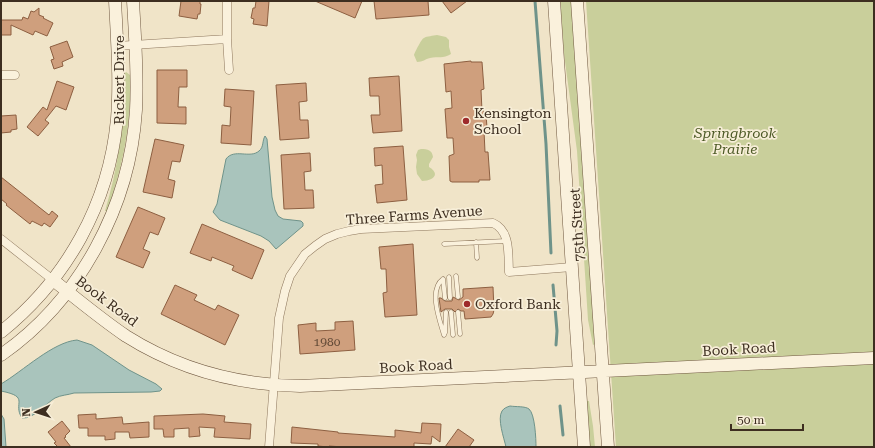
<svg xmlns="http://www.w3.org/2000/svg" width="875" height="448" font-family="'Roboto Serif',serif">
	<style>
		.green { fill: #c9cf9b }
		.water { fill: #a9c4bc; stroke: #6f938a }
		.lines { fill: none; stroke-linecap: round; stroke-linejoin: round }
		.stream { stroke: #6f938a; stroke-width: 3 }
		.building { fill: #cf9f7d; stroke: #8d5f41 }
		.lane-casing { stroke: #8d765c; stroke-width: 5 }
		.street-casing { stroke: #8d765c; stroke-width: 9 }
		.secondary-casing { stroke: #6f573f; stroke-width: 13 }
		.lane { stroke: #faf1dc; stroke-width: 4 }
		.street { stroke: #faf1dc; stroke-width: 8 }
		.secondary { stroke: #faf1dc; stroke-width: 12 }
		.poi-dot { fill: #9e2a2b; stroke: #f7eed8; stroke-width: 1.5 }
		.labels { text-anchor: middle; stroke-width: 3.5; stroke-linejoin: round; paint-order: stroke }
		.number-label { font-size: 12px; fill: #624a37 }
		.street-label { font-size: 14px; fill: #3d2e20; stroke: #f7eed8 }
		.poi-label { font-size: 14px; fill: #3d2e20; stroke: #f7eed8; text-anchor: start }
		.park-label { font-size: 14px; font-style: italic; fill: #4d5a26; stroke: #f7eed8 }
	</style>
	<rect width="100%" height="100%" fill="#f0e4c8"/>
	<path class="green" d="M560,1H572L595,344L593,345L588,320L577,151L564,54Z
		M586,1H874V447H616Z
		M437,35L446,37L449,40V47L451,54C443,59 438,56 430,58C425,59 423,62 417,62L414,55C415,52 422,38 424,38C427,36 433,36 437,35Z
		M126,72L130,75C132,122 123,167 107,211H105C119,165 124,122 123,74Z
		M421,149C428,149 432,150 433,157L429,164V167C441,174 433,181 422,181L417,174L416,167L417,160L416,155L418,150Z
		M586,401H589L593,426L595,447H589Z"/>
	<path class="water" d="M265,136L267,139L272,197L275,210L278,216L283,219L301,221L303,223V226L276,249L269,241L261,236L220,220L213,212L217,204L226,159C234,148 250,159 259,151C264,147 262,141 265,136Z
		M77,340L92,345L129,370L156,384L162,389L160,391L151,392L74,393C68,395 61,395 55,398C45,404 34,419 22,418C12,403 31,397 1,391V384C23,371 53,342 77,340Z
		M510,406C516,407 525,406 529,409C535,414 536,439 536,447H506C504,438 497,419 502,411C504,408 507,407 510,406Z
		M1,414L4,419L6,447H1Z"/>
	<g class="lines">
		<path class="stream" d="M535,1L546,144L551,253
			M553,285L557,331L556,345
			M560,406L563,435"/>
	</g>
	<path class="building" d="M181,1H200V4H201L200,14H198L197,19L179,16Z
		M256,1H269L267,26L253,24L254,19L251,18L253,8H255Z
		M315,1H362L355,18Z
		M374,1H428L429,15L376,19Z
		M442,1H467L451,13Z
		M39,8V15L44,17L43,18L53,23L47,36L35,31L33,35L11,25V35H1V20H22L23,17L28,19L31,11L34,12Z
		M67,41L73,57L62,62L63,66L54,69L51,60L54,59L50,47Z
		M471,61V62H482L484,89L481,90L482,111H484V114H486L487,128H485V131H484L485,152H488L490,180H479V182H452L450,181L449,156L454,154L453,138H447L445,109L452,108L451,91L446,92L444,64Z
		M157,70H187V87H179L178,107H186V124L157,123Z
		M399,76L402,131L373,133L371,115H380L379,96H370L369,78Z
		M57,81L74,87L66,110L56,106L45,120L49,123L38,136L27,127L43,107L47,110Z
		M306,83L307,101L299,102L300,120H308L309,138L280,140L276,85Z
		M225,89L254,91L251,145L221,143L222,125L230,126L231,107L224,106Z
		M16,115L17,129L11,130V132L1,133V116Z
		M155,139L184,145L180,162L172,161L168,179L175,181L172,198L143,192Z
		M403,146L407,200L377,203L375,185L383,184L382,165L375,166L374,148Z
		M310,153L311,171L304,172L305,190H313L314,208L284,209L281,155Z
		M1,177L49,215L52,211L58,216L50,227L44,223L42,226L32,221L30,224L6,205L7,204L1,199Z
		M138,207L165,218L158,235L150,232L143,249L150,252L143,268L116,257Z
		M202,224L264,250L252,279L232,270L234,266L212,257L211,261L190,253Z
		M413,244L417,315L385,317L383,293L387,292L386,269H381L379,247Z
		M175,285L197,295L194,300L215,310L218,305L239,315L225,345L161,314Z
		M493,287L494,310L493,314L491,317L465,319L464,311H461L458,309L455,312L452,309H445L441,312L439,298H441L445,301H452L453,297L459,300L463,297V289Z
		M353,321L355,350L300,354L298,325L316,323V331L335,330V322Z
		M96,414V419L122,417L123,424L149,422V437L130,438L129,432H115V439L105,440V436H88V428H79L78,415Z
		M203,414L225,416L224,422L251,424L250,439L214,437L215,428L199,427L200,436L189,437V428L174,429V437H164L163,429H154V416Z
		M62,421L70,431L65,436L66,437L64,438L71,447H58L54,443L56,442L48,432Z
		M422,423L441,424L440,442L432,436L431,444L414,443V447H343L329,446L328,447L318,446V444L291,443L292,427L338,432V433L395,437V430L421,433Z
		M458,429L474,440L469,447H445Z"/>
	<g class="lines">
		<defs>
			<path id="lane" d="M476,242L477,258
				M444,244L506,241
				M456,276L458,297
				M449,277L450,298
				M443,279C428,290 440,321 444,335
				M443,279L445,298
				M451,312L453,335
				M458,312L460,334
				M445,333L446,312"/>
			<path id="street" d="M227,1V39L229,70
				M117,46L227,39
				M1,75H15
				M1,239L53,280
				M269,447L279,318L285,291L290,276L305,254L315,246L325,239L337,234L349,231L361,229L493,223C511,231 508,255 509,272L572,267"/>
			<path id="secondary" d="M554,1L584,447
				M577,1L608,447
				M53,280C77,299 101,319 126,336C180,370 238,385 300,386L874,358
				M1,332C67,279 109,204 117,119C120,80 117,40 115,1
				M1,355C80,300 130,206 136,110C138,74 135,37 133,1"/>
		</defs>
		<use href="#lane" class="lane-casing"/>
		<use href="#street" class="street-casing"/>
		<use href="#secondary" class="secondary-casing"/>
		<use href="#lane" class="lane"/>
		<use href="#street" class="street"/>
		<use href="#secondary" class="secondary"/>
	</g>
	<g class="poi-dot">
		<circle cx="466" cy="121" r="4"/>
		<circle cx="467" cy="304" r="4"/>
	</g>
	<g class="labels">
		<g class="number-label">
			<text x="327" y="346">1980</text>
		</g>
		<g class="street-label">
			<text transform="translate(119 80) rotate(-90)" y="5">Rickert Drive</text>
			<text transform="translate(414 215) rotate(-4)" y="5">Three Farms Avenue</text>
			<text transform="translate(577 225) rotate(-94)" y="5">75th Street</text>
			<text transform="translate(107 301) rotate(37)" y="5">Book Road</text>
			<text transform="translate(739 349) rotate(-3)" y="5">Book Road</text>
			<text transform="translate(416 366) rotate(-3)" y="5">Book Road</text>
		</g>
		<g class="poi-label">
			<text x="474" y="118">Kensington<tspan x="474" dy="16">School</tspan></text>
			<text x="475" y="309">Oxford Bank</text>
		</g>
		<g class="park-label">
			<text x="735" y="138">Springbrook<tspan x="735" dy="16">Prairie</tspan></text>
		</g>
	</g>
	<rect width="875" height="448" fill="none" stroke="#3d2e20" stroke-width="4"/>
	<g transform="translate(36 412) rotate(267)" stroke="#f7eed8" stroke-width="3" paint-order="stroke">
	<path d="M0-3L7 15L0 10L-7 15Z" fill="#3d2e20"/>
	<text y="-6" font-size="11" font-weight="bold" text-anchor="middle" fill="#3d2e20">N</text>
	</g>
	<path d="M731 424v6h72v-6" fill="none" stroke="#3d2e20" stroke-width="2"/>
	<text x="737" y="424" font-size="12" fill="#3d2e20" stroke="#f7eed8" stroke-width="3" paint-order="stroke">50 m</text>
</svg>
